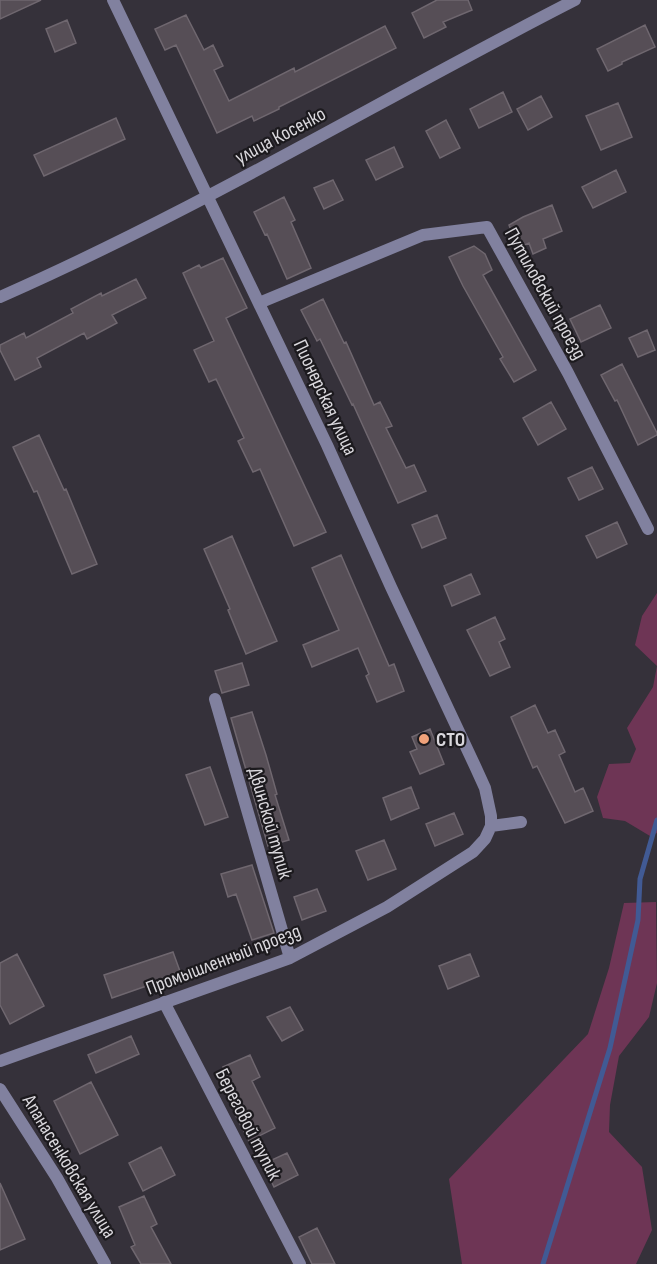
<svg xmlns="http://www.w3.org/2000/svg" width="657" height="1264" font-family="'Sofia Sans Condensed',sans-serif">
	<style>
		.green { fill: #6e3555 }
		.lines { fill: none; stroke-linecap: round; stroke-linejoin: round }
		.stream { stroke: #415a94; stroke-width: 5 }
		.building { fill: #564e56; stroke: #6f676f; stroke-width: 1.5 }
		.street { stroke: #81819f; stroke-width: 12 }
		.poi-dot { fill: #f0a27a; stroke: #1c1a1e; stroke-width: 2 }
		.labels { text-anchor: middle; stroke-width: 4.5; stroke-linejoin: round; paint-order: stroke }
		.street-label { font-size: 20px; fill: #dad8dd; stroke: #1c1a1e }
		.poi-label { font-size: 20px; font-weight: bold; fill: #dad8dd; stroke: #1c1a1e; text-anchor: start }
	</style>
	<rect width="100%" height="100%" fill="#35313a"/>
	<path class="green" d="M657,593V833L650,836L625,821L603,818L597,797L609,764L630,763L636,749L627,728L653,687L657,666L635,645L642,616Z
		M656,902L657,983L649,1017L619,1056L610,1105L609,1132L642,1167L652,1230L636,1264H462L449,1179L588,1034L609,968L624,903Z"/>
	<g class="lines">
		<path class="stream" d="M543,1264L610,1048L638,920L640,879L657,820"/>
	</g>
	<path class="building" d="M0,0H41L0,19Z
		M437,0H468L472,10L443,22L446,27L424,38L412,13Z
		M186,15L204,50L213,45L223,66L214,70L229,101L294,68L295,72L385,26L396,48L279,107V109L254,121L252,116L217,133L176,45L165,50L155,29Z
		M67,20L76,43L55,52L46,29Z
		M645,25L655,47L622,62V64L608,71L597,49Z
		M503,92L512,112L479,128L470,109Z
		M541,96L552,117L528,130L517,109Z
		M618,103L632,137L601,150L586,116Z
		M116,118L125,139L44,176L34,155Z
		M446,120L460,148L440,158L426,131Z
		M394,147L403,167L376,180L366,160Z
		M616,170L626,192L593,208L582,187Z
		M333,180L343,200L324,209L314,188Z
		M284,197L295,220L291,222L311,268L287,279L267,234L265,235L254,212Z
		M552,205L562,231L543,239L546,248L533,254L529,243L518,248L509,225L523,217Z
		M474,246L485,254L492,270L483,275L536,370L514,382L500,359L503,357L463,286L449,257Z
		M223,258L247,308L226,318L326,532L294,546L260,469L253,472L238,441L244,438L216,379L209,382L194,350L214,341L183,273L199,265L201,268Z
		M136,279L146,298L112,315L117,323L87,339L84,333L37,358L41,367L15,380L0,350V345L24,333L26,338L73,313L71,309L101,293L102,296Z
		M323,299L344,343L346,342L374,405L380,402L392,426L386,428L406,468L414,465L426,491L398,503L353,404L352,405L320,339L317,341L301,310Z
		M600,305L611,328L581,342L570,319Z
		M647,330L655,350L638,357L629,338Z
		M622,364L657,433V435L638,445L617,400L615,401L601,375Z
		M551,402L566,429L538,445L523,418Z
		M39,435L64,490L66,489L97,564L72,574L37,491L34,492L13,447Z
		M592,467L603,489L579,500L568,478Z
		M437,515L446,538L422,548L412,525Z
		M617,522L627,544L597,558L586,536Z
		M232,536L277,641L246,654L228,610L230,609L204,549Z
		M341,555L389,666L394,664L404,691L377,702L366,676L369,674L358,648L312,667L303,645L339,630L312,568Z
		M471,574L480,594L452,606L444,586Z
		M495,617L505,639L499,642L510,667L490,676L467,630Z
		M242,663L249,685L222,693L215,671Z
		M535,705L548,733L555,730L565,752L559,755L575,792L583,788L593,811L565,823L537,766L533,768L511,717Z
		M252,712L266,755L277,794L275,795L289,840L268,846L231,718Z
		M430,729L444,764L420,774L410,752L417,749L412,737Z
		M210,767L228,817L205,825L186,775Z
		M411,787L419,808L391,820L383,798Z
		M454,813L463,834L435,846L426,824Z
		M384,840L396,869L368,880L356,851Z
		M252,865L274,933L252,940L236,894L228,897L221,874Z
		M317,889L326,911L302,920L294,897Z
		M173,952L181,974L112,998L104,975Z
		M17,954L44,1006L10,1024L0,1005V963Z
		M470,954L479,976L448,989L439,966Z
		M290,1007L303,1030L282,1041L267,1017Z
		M131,1036L139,1054L96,1073L88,1055Z
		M250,1055L260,1077L252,1081L275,1128L249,1141L236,1116L244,1112L223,1067Z
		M91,1082L118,1135L80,1154L54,1101Z
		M161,1147L175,1175L143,1191L129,1163Z
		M287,1153L298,1175L274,1187L263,1164Z
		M0,1183L25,1239L0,1250Z
		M144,1196L157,1224L151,1227L171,1264H141L131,1247L135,1245L119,1207Z
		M317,1228L335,1264H312L299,1237Z"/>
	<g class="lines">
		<path class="street" d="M0,297C198,210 383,98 575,0
			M259,303L423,235L487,227L568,373L648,529
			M215,699L290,958
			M491,826L521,822
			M164,1002L300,1264
			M0,1061L290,958L387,907L473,852L485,839L491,826V816L485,788L475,766L391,587L327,445L113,0
			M0,1089L57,1178L105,1264"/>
	</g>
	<circle class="poi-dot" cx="424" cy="739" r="6"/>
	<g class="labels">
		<g class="street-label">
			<text transform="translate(280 135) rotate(-28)" y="7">улица Косенко</text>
			<text transform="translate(546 293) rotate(61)" y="7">Путиловский проезд</text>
			<text transform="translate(326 397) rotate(65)" y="7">Пионерская улица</text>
			<text transform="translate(271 823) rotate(74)" y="7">Двинской тупик</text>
			<text transform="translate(223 959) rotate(-21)" y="7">Промышленный проезд</text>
			<text transform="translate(249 1124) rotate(63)" y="7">Береговой тупик</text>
			<text transform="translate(70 1166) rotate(59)" y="7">Апанасенковская улица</text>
		</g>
		<g class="poi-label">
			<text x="436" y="746">СТО</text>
		</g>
	</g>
</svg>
